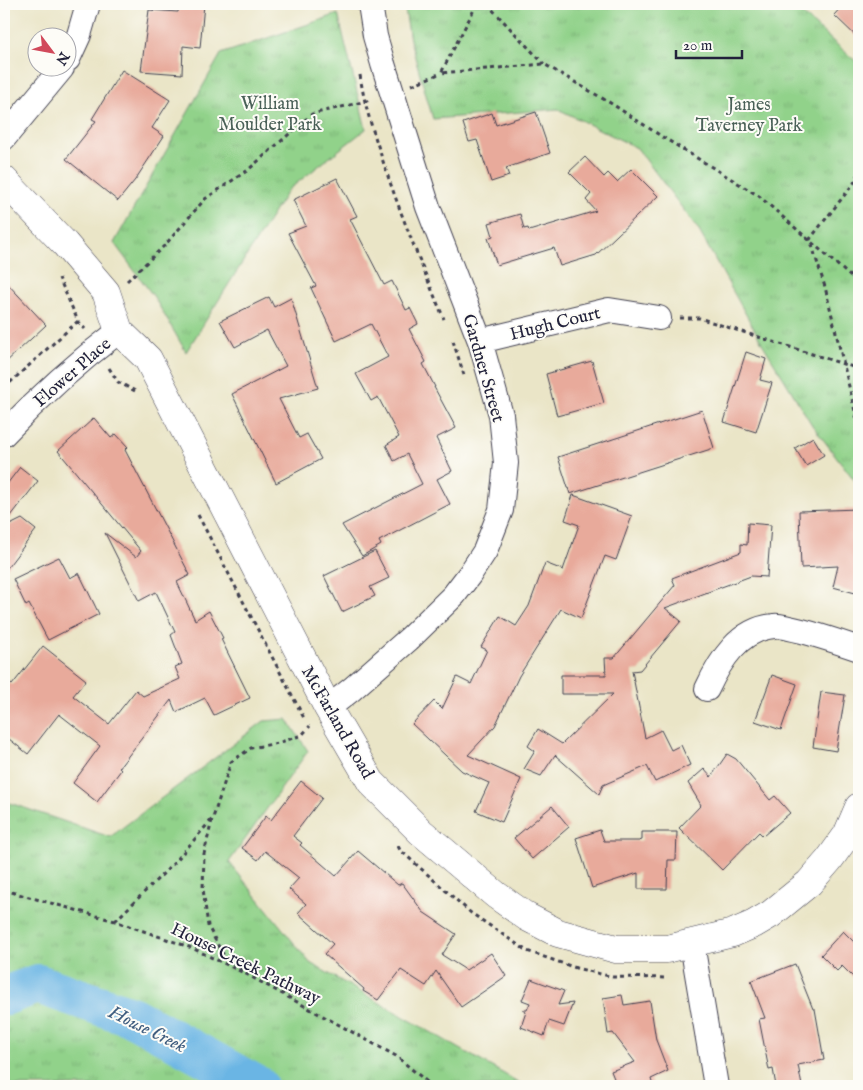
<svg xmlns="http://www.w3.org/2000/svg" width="863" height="1090" font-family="'IM FELL English',serif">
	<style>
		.grass { fill: url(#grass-tufts); stroke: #5a7a62 }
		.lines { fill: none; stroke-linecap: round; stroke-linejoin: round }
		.river { stroke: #6bb5e4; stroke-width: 40 }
		.building { fill: #e8aa9b }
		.minor-casing { stroke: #403f50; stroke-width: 26 }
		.tertiary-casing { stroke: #403f50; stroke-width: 29 }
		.path { stroke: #403f50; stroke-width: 3; stroke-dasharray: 4 4; stroke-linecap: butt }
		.minor { stroke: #fff; stroke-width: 24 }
		.tertiary { stroke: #fff; stroke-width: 28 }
		.labels { text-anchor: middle; stroke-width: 4; stroke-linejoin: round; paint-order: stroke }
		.park-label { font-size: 18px; fill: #496057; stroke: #fdfcf7 }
		.street-label { font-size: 18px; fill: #22223b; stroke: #fdfcf7 }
		.water-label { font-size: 19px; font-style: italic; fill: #3f5d7f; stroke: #fdfcf7 }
	</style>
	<defs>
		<pattern id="grass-tufts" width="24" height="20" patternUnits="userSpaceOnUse" patternTransform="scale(1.25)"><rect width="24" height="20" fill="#91d28a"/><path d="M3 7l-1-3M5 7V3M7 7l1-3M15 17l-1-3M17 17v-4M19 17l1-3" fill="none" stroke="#7db478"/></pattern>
	</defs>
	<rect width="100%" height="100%" fill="#fdfcf7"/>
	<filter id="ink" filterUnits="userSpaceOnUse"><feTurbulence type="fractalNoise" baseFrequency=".02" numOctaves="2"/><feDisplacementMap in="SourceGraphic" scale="10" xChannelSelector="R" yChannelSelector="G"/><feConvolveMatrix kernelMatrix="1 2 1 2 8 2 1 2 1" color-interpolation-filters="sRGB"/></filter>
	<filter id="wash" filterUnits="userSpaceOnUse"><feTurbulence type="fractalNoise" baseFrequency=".0096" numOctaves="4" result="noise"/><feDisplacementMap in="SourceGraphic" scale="20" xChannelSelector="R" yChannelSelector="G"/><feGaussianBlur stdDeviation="1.12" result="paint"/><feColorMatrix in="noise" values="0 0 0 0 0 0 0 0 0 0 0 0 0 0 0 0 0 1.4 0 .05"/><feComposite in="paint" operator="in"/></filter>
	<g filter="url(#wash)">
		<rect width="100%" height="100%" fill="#eae5c7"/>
		<path class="grass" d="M404,4H785L802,14L859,64V486L812,425L762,343L698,229L637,148L558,109L433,119L410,40Z
			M338,14L366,129L288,190L186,352L154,297L114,243L221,54Z
			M287,719L308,751L229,862L310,963L525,1086H4V801L110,837L264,721Z"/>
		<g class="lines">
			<path class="river" d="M4,996L38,984L133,1017L258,1086"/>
		</g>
		<g id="blocks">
			<path class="building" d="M179,4H204L200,48L183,46L182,74L141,71L149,10L178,12Z
				M844,4H859V39L834,15Z
				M122,70L170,100L152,128L164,136L135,180L118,201L66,159L96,121L92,119Z
				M536,112L550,153L506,168L509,176L491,182L477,140L469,142L463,123L492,113L496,125Z
				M585,157L604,177L608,173L617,182L631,169L658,196L596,255L560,266L554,248L497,265L488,238L493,236L489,223L520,214L524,229L528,228L529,231L596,211L586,200L591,194L569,172Z
				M337,178L357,216L350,219L384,285L392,281L406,310L410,308L418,324L409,329L426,362L423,364L435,387H434L456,428L436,438L452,471L437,479L450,504L379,541L381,545L362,556L342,525L422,484L407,454L394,461L386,445L399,437L378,397L371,401L356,374L388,357L371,324L336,341L311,288L316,286L288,233L306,226L293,200Z
				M4,280L46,325L4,364Z
				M269,297L274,307L291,298L318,388L279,399L299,438L307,434L321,459L276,483L232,394L286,366L267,330L235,347L220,321Z
				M746,352L766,359L760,380L772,383L756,432L724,422Z
				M592,361L604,403L557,416L546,374Z
				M702,410L714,448L570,494L558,457Z
				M94,418L111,438L116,434L128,447L125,450L190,575L177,582L195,620L209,611L223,638L221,639L250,698L214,715L205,698L176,712L171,700L119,768L121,770L97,802L73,783L100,746L59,714L28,754L4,735V679L12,685L43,646L86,680L73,696L109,724L136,690L143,696L180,679L175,667L182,664L171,635L175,632L156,592L139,601L105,533L136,557L141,551L58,451Z
				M813,437L824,455L806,466L795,448Z
				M20,467L38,481L4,525V488Z
				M573,495L632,516L616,560L605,556L581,618L561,609L519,676L495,726L468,755L521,779L502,822L476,811L489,783L462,771L412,724L434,701L442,709L457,677L471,684L487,650L481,647L500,616L516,626L529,606L545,563L563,570L579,525L565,520Z
				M859,509V594L833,587L838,566L801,568L799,511Z
				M22,519L36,530L4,572V528Z
				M748,523L771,525L767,577L751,576L665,608L681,621L640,670L632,671L645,738L661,730L671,750L681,745L690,765L655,782L647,766L603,785L599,794L555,755L541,776L524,769L535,751L528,746L538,729L562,744L613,694H561V675H606L605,658H614L675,585L672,578L741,552V544L747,545Z
				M375,551L389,578L370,587L375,596L342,612L324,576Z
				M59,557L70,578L79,573L99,614L48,640L29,604L26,606L13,579Z
				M772,675L797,684L781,730L755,721Z
				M821,692L845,695L836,751L813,747Z
				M727,754L736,759L770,800L775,796L790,813L763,836L759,832L722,870L679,828L701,805L688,783L704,769L711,777Z
				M301,781L322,798L293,836L302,843L300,845L336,876L358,851L398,885L402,883L423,912L456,934L442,955L466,970L491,953L506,976L461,1007L436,971L426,986L401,970L378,1000L363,991L364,989L324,954L333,944L298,913L306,904L289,889L299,878L265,851L258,860L242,848L266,816L271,820Z
				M552,806L569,827L532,859L514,838Z
				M600,830L604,841H639L642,840V832H677L676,860H668L667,889H638V873L592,888L576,838Z
				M843,931L859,947V983L842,966L837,971L821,955Z
				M795,964L813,1009H815L824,1060L798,1065L802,1086H776L773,1069L769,1070L759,1019L765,1018L751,981Z
				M531,979L564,991L558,1005L573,1003L564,1026L549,1021L544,1036L521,1027L526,1012L522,1010H527L530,1003L522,1000Z
				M622,995L624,1005L650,1001L656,1040L668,1071L651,1079L653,1086H617L611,1071L635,1062L613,1033L608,1034L603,998Z"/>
		</g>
	</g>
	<g filter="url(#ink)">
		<use href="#blocks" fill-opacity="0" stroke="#403f50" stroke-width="1"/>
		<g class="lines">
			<defs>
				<path id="minor" d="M68,59L79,35L88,4
					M4,138L62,68
					M480,341L609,310L659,318
					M4,434C39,397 78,362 119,331
					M707,689C720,661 739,629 774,626C778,625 784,627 789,628C813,633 836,641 859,649
					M328,708L352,689L410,638L454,595L470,574L485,551L501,510L506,463L501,415L480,341L428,207L383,64L375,36L370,4
					M692,944L716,1086"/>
				<path id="tertiary" d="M4,180L65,244L106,292L119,331L148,359L328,708L371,782L421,832L496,895L527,917L558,933L616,949H667L733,933L754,924L771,914L809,883L829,860L847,835L859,807"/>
			</defs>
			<use href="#minor" class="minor-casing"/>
			<use href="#tertiary" class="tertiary-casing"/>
			<path class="path" d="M477,4L441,73L544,64L612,104L661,136L759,196L859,284
				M487,4L544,64
				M360,75C364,103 371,125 380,152C398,209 421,264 444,319
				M412,85L441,73
				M859,173L854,183L810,239L825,287L859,428
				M127,281L165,245L205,199L248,170L312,114L371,100
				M680,318H699L859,369
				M78,321L85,329
				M453,341L464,375
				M109,368L118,382L135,391
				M4,388L78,321L59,278
				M198,515L305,720
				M212,820L204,854L203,889L208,926L222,953L242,970
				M398,846L400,850L471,913L527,951L576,968L613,977L668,978
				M4,890L115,921L192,948L246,974L396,1056L432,1086
				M115,921L175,862L213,818L231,762L251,748L278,743L302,735L310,726"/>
			<use href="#minor" class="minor"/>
			<use href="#tertiary" class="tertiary"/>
		</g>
	</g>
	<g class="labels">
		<g class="park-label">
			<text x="270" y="109">William<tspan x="270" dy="21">Moulder Park</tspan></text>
			<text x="749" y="110">James<tspan x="749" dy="21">Taverney Park</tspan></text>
		</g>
		<g class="street-label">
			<text transform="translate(555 323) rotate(-14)" y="6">Hugh Court</text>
			<text transform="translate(484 368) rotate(74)" y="6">Gardner Street</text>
			<text transform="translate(72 372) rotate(-41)" y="6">Flower Place</text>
			<text transform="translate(338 722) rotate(60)" y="6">McFarland Road</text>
			<text transform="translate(246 963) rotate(26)" y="6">House Creek Pathway</text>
		</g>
		<g class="water-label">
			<text transform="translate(148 1028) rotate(26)" y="7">House Creek</text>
		</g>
	</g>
	<rect width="863" height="1090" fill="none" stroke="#fdfcf7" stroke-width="20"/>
	<g transform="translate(52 52) rotate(122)"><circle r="24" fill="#fdfcf7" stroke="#a5a5ac"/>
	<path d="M0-4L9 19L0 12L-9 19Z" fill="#d1495b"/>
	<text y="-8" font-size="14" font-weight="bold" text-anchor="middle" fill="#22223b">N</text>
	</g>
	<path d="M676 50v8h66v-8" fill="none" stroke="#22223b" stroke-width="2.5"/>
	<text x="683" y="50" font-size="15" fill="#22223b" stroke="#fdfcf7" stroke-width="4" paint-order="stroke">20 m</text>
</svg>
